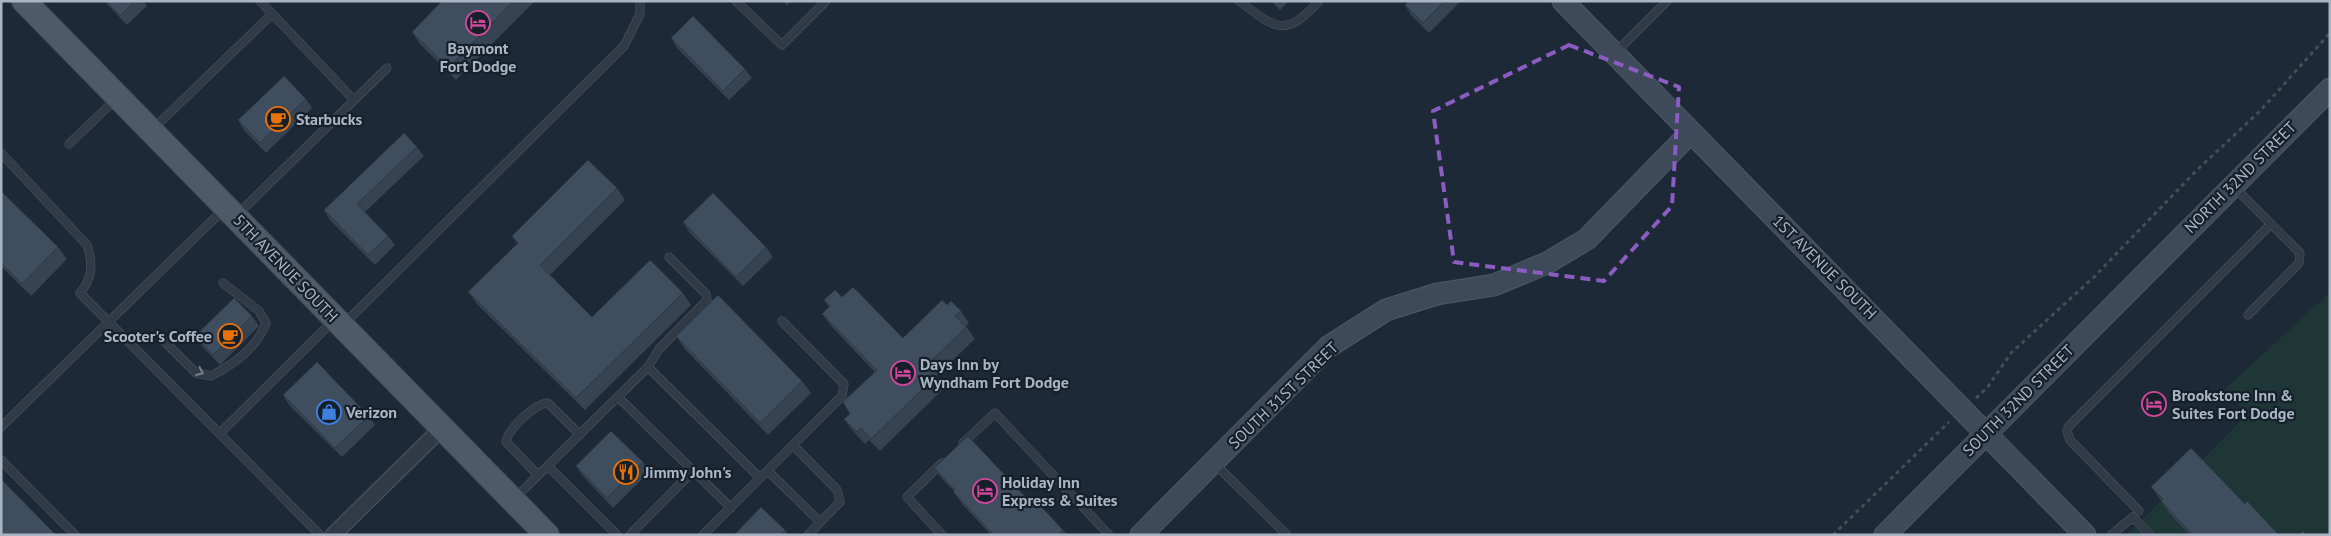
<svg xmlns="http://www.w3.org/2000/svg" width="2331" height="536" font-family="'PT Sans',sans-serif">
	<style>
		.green { fill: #1f3637 }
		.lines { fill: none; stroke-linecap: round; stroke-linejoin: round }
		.lane-casing { stroke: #4e5865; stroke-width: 9 }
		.street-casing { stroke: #4e5865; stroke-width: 17 }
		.secondary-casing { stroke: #4e5865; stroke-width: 23 }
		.primary-casing { stroke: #3a4450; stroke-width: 26 }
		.path { stroke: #3c5355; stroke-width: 3; stroke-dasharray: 4 4; stroke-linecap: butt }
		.lane { stroke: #303b47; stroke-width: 8 }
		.street { stroke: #303b47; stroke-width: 15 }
		.secondary { stroke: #3e4a5a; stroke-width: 21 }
		.primary { stroke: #4e5a67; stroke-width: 24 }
		.wall { fill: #364352 }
		.building { fill: #3f4e5f; stroke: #2c3742 }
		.oneway { stroke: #737e8c }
		.marked { fill: none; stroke: #8b5cc1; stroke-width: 4; stroke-dasharray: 10 6; stroke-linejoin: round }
		.labels { text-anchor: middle; stroke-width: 4.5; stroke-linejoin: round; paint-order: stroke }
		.poi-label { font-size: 16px; font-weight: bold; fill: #aab5c4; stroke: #16202b; text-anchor: start }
		.street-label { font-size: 16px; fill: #aab5c4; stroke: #16202b }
	</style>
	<rect width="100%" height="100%" fill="#1d2936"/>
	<path class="green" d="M2330,292V535H2127L2248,414L2224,390Z"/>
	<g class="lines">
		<defs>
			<path id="lane" d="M260,1L354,100
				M736,1L782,45L826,1
				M1239,1C1275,28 1285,39 1319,1
				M1616,52L1667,1
				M153,129L272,14
				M69,144L117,98
				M1,153L87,245C93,263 93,278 80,293L320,535
				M2235,188L2300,253L2299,263L2248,315
				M237,215L387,68
				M344,324L624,46L640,14V1
				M164,341L196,373L211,376C233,365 257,348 266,323L259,311L223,283
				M648,367L659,349L707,300L706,294L669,257
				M618,397L731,508
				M1,427L223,210
				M220,433L333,321
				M963,443L995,413L1109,535
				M794,446L837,490L840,502L808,535
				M1,460L75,535
				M942,463L907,497L942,535
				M1215,464L1287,535
				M548,466L617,535
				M768,471L820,522
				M538,475L506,442C508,429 534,404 548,403L580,435
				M514,499L648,367L760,478
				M2139,511L2070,440L2067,431L2069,426L2271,224
				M630,535L693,471
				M703,535L842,396L844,384L782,321
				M2111,535L2133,517L2150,535"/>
			<path id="street" d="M333,535L443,427"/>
			<path id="secondary" d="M1563,1L2085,535
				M1141,535L1328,347L1386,310L1437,294L1494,285L1547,263L1587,239L1691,132
				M1885,535L2330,89"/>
			<path id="primary" d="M24,1L547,535"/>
		</defs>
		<use href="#lane" class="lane-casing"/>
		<use href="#street" class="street-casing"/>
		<use href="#secondary" class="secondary-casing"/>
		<use href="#primary" class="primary-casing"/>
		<path class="path" d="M1976,398L1987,388L2011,353L2094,277L2196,171L2260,111L2330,33
			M1833,535L1949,422"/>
		<use href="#lane" class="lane"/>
		<use href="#street" class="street"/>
		<use href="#secondary" class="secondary"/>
		<use href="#primary" class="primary"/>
	</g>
	<path class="wall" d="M104,1H144L147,6L127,25Z
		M442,1H535L456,80L420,44L412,32Z
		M783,1H792L787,5Z
		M1271,1H1289L1280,10Z
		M1409,1H1461L1429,33L1411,15L1405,5Z
		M671,38L745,69L752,78L729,100L677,48Z
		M306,99L312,108L266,153L244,130L238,120Z
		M417,147L424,156L365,212L388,236L395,245L375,265L330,220L324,210Z
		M617,188L625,200L550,275L592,317L683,293L691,305L585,410L477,304L468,292L517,244L512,236Z
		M1,191L58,247L67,259L31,296L3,268L1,269Z
		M683,222L766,247L773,257L743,286L689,232Z
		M842,297L903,338L947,305L961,311L969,323L966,326L975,339L934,378L942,390L880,451L869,440L865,444L853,431L844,419L850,414L875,372L831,326L822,314L829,307L824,300Z
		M252,316L259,326L220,365L202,346L195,336Z
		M676,336L802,381L811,393L768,435L684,348Z
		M283,395L369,416L375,425L342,457L289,405Z
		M643,462L649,472L613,508L582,475L576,466Z
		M934,468L1033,505L1063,530L1067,535H991L962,504L954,491L943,480Z
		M2151,487L2245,504L2279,535H2190L2169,513L2161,501V500Z
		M785,530L788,535H734Z"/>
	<path class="building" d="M106,1H135L120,16Z
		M442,1H514L448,68L412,32Z
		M1409,1H1445L1423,23L1405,5Z
		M693,16L745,69L723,91L671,38Z
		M284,76L306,99L260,143L238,120Z
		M404,133L417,147L357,204L388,236L368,255L324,210Z
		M588,160L617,188L540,265L592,317L650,260L683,293L576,398L468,292L518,243L512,236Z
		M1,191L58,247L22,284L1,263Z
		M713,193L766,247L736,277L683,222Z
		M853,287L903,338L942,300L947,305L951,301L961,311L955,316L966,327L924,368L934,378L871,439L861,428L857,432L844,419L850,414L843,402L877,370L822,314L830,306L824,300L835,290L842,297Z
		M718,295L802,381L760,423L676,336Z
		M234,298L252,316L213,355L195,336Z
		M317,362L369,416L335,448L283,395Z
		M611,431L643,462L607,498L576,466Z
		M968,436L1033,505L1036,501L1063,530L1058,535H994L953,492L955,490L934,468Z
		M2191,448L2245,504L2247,501L2279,535H2193L2161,501L2163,499L2151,487Z
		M1,479L56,535H1Z
		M761,507L785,530L780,535H734Z
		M2303,531L2307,535H2299Z"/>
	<defs><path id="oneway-chevron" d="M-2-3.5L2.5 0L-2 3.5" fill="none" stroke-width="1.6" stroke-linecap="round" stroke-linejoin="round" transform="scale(1.25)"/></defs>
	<use class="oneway" href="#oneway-chevron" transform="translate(200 372) rotate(24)"/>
	<path class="marked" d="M1569,45L1679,87L1672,206L1604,281L1454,262L1433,111Z"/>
	<defs>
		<symbol id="hotel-ring" viewBox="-11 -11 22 22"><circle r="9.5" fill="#16202b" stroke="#d1479c" stroke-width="1.5"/><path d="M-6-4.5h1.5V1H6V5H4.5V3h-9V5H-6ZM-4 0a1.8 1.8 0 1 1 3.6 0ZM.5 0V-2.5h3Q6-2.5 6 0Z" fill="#d1479c"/></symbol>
		<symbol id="cafe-ring" viewBox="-11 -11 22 22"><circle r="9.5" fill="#16202b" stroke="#e8710a" stroke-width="1.5"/><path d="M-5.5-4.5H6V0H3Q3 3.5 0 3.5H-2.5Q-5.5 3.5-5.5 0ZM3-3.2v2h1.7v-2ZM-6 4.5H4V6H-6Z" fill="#e8710a"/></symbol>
		<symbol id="shop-ring" viewBox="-11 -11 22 22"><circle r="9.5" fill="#16202b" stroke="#3f7fe0" stroke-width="1.5"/><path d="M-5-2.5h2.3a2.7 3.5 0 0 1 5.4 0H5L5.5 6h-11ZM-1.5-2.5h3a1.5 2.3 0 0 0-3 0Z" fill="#3f7fe0"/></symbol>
		<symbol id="restaurant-ring" viewBox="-11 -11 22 22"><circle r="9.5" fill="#16202b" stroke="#e8710a" stroke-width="1.5"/><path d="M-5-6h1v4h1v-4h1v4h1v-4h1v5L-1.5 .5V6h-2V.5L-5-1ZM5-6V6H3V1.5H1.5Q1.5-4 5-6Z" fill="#e8710a"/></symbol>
	</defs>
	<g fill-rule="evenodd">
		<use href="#hotel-ring" x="464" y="9" width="28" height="28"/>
		<use href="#cafe-ring" x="264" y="105" width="28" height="28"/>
		<use href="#cafe-ring" x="216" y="322" width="28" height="28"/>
		<use href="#hotel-ring" x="889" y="359" width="28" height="28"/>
		<use href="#hotel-ring" x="2140" y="390" width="28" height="28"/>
		<use href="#shop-ring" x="315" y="398" width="28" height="28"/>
		<use href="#restaurant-ring" x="612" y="458" width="28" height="28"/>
		<use href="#hotel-ring" x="971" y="477" width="28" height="28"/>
	</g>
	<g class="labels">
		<g class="poi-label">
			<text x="478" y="54" text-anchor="middle">Baymont<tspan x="478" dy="18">Fort Dodge</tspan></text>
			<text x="296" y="125">Starbucks</text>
			<text x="212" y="342" text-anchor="end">Scooter's Coffee</text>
			<text x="920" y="370">Days Inn by<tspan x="920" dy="18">Wyndham Fort Dodge</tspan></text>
			<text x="2172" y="401">Brookstone Inn &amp;<tspan x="2172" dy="18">Suites Fort Dodge</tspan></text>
			<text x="346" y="418">Verizon</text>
			<text x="644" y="478">Jimmy John's</text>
			<text x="1002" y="488">Holiday Inn<tspan x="1002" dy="18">Express &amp; Suites</tspan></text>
		</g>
		<g class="street-label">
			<text transform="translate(2240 177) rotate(-45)" y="6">NORTH 32ND STREET</text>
			<text transform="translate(1825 267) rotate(45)" y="6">1ST AVENUE SOUTH</text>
			<text transform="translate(286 268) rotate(46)" y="6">5TH AVENUE SOUTH</text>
			<text transform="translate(1283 395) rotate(-44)" y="6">SOUTH 31ST STREET</text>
			<text transform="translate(2018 400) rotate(-45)" y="6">SOUTH 32ND STREET</text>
		</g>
	</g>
	<rect width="2331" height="536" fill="none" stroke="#aab5c4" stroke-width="5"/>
</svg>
